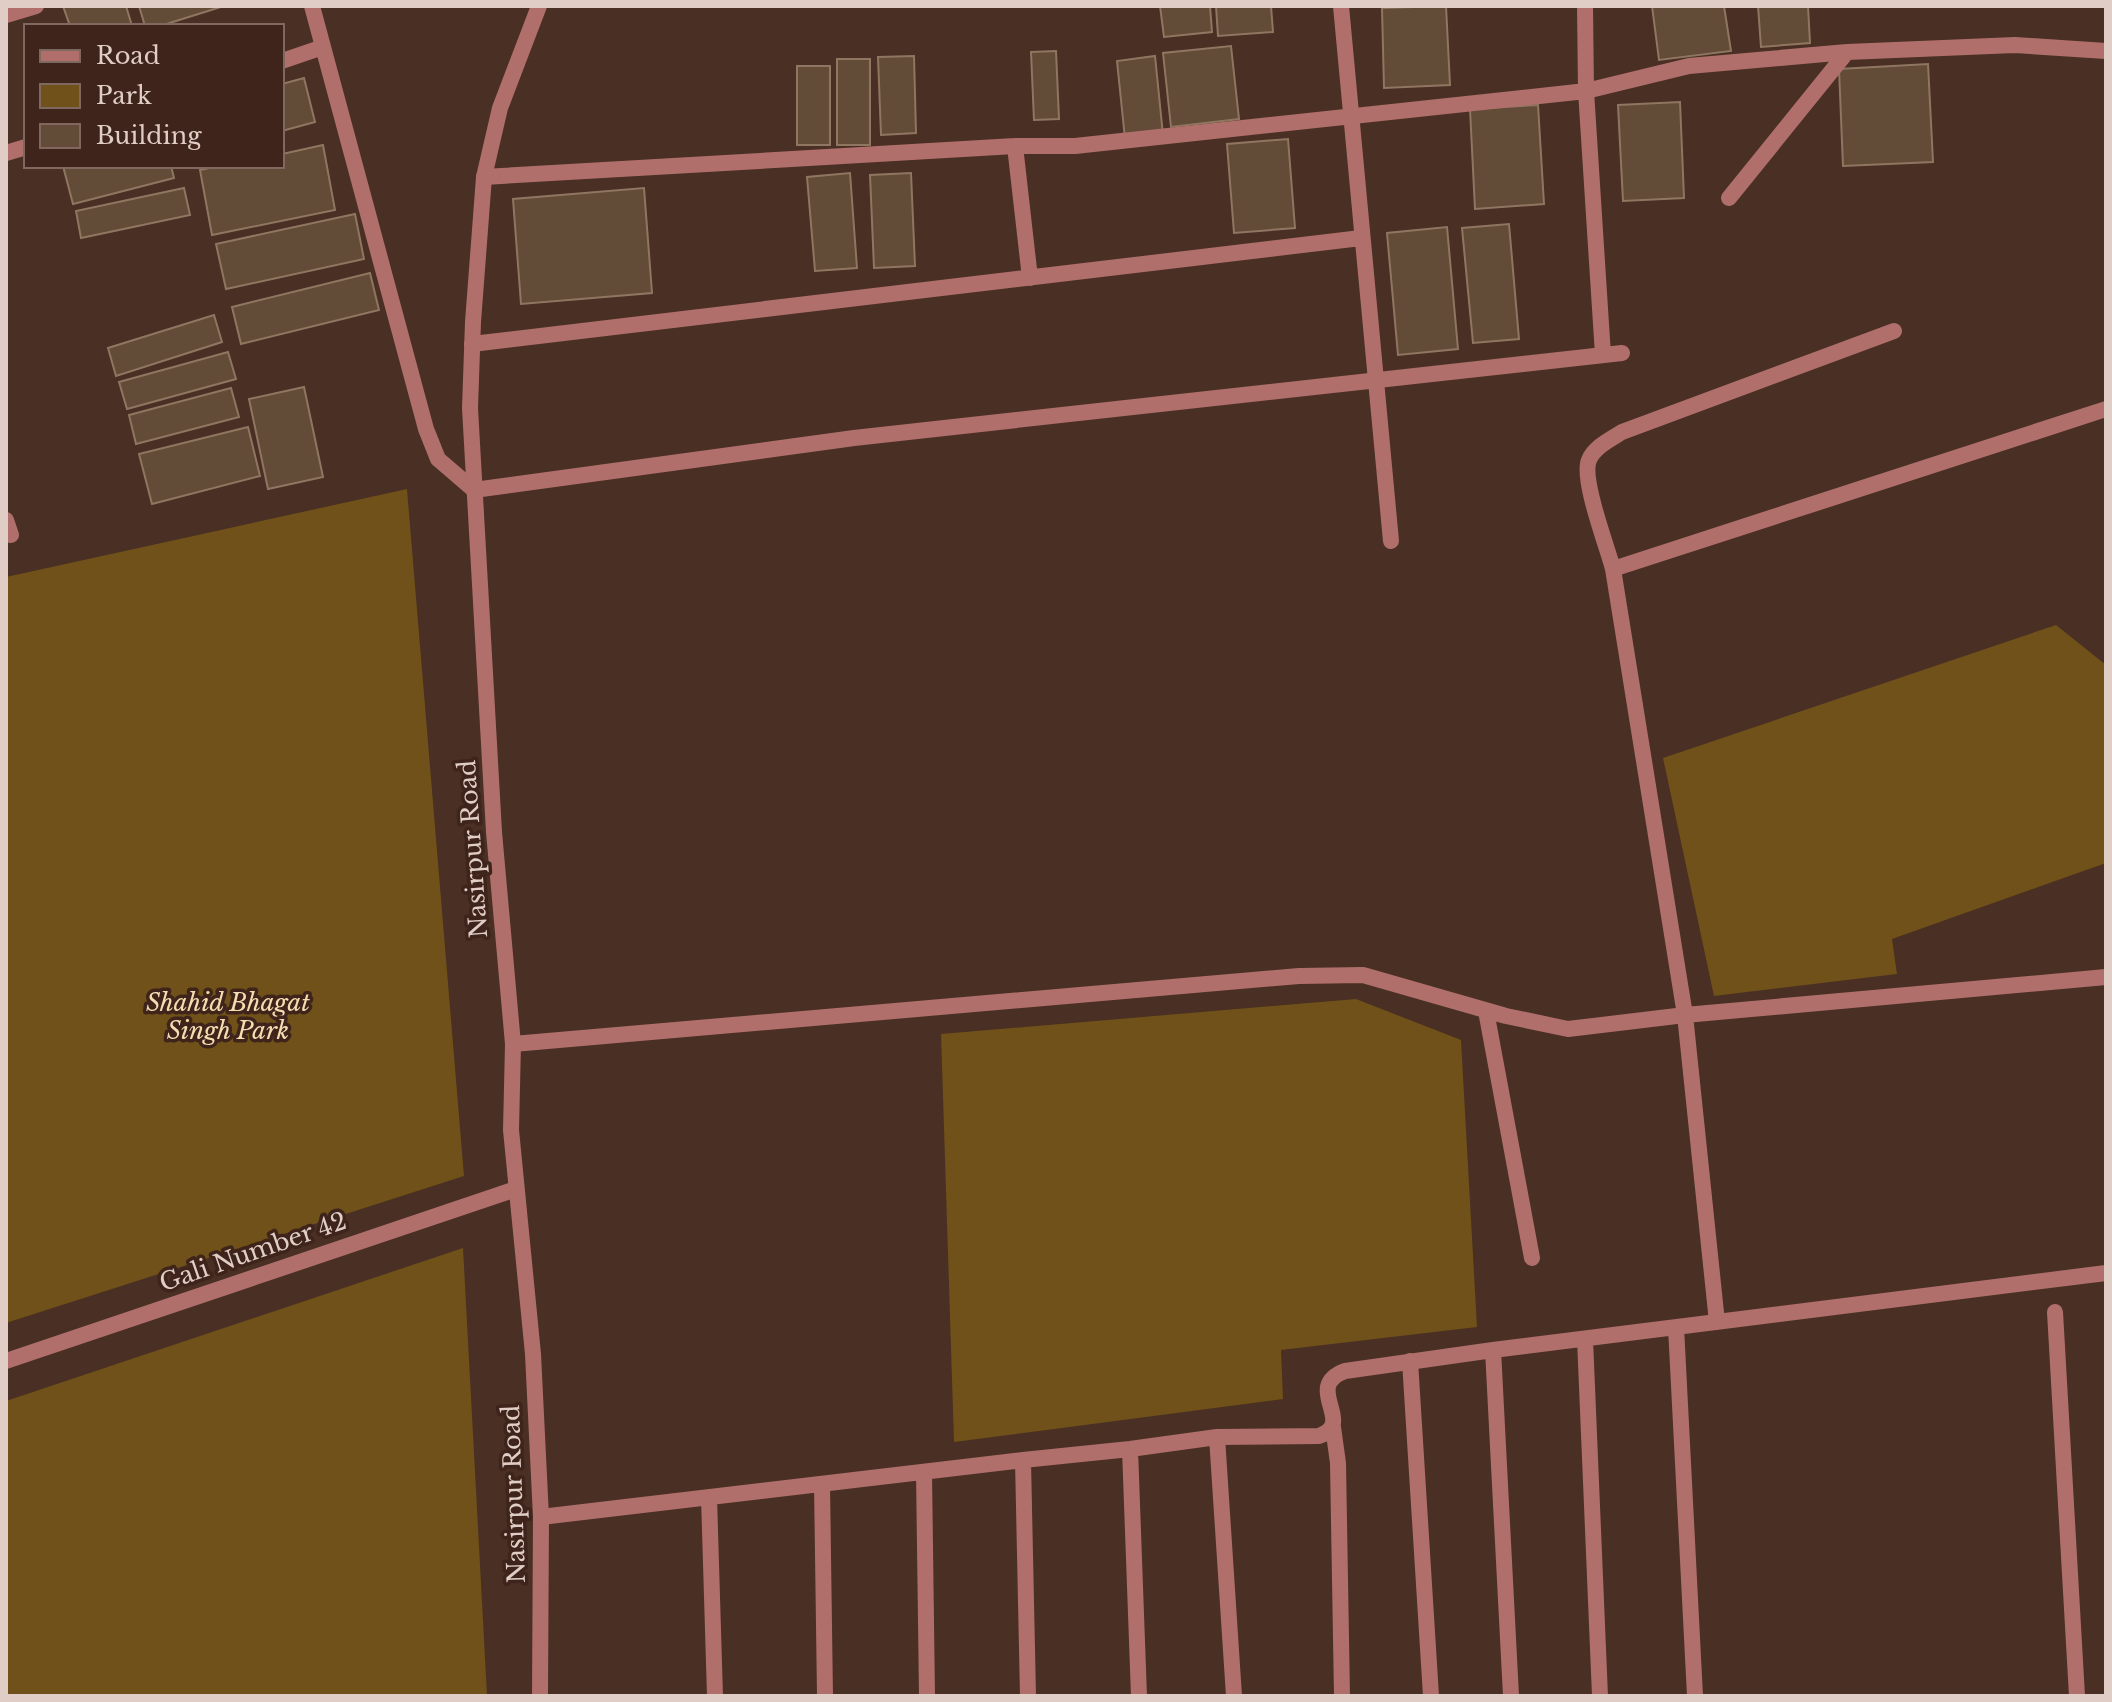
<svg xmlns="http://www.w3.org/2000/svg" width="2112" height="1702" font-family="'Libre Baskerville',serif">
	<style>
		.green { fill: #6f5119 }
		.building { fill: #624b37; stroke: #8f7661; stroke-width: 2 }
		.lines { fill: none; stroke-linecap: round; stroke-linejoin: round }
		.minor { stroke: #b06f6a; stroke-width: 16 }
		.tertiary { stroke: #b06f6a; stroke-width: 16 }
		.labels { text-anchor: middle; stroke-width: 7; stroke-linejoin: round; paint-order: stroke }
		.street-label { font-size: 24px; fill: #dfcdc6; stroke: #3e241a }
		.park-label { font-size: 24px; font-style: italic; fill: #f6dcb1; stroke: #3e241a }
	</style>
	<rect width="100%" height="100%" fill="#492f24"/>
	<path class="green" d="M407,489L464,1176L6,1323V577Z
		M2056,625L2106,665V863L1892,939L1897,974L1714,996L1663,758Z
		M1356,999L1461,1040L1477,1327L1281,1350L1283,1399L954,1442L941,1034Z
		M463,1248L487,1695L6,1696V1401Z"/>
	<path class="building" d="M63,6H126L132,26H70Z
		M139,6H224L160,26H145Z
		M1160,6H1210L1212,32L1164,37Z
		M1216,6H1271L1273,32L1218,36Z
		M1446,6L1450,85L1384,88L1382,8Z
		M1652,6H1724L1731,51L1659,60Z
		M1758,6H1808L1810,43L1761,47Z
		M1231,46L1239,119L1171,127L1163,53Z
		M1056,51L1059,119L1034,120L1031,52Z
		M914,56L916,133L881,135L878,57Z
		M1155,56L1163,135L1125,139L1117,61Z
		M837,59H870V145H837Z
		M1928,64L1933,162L1843,166L1839,69Z
		M797,66H830V145H797Z
		M304,78L315,122L282,131V84Z
		M1680,102L1684,198L1623,201L1618,105Z
		M1538,105L1544,204L1475,209L1470,109Z
		M1288,139L1295,228L1234,233L1227,144Z
		M323,145L335,210L212,235L200,170L219,166H282V154Z
		M63,166H171L174,178L73,204Z
		M850,173L857,268L815,271L807,177Z
		M911,173L915,266L874,268L870,175Z
		M184,188L190,215L81,238L76,211Z
		M644,188L652,293L521,304L513,199Z
		M355,214L364,259L226,289L216,244Z
		M1509,224L1519,339L1473,343L1462,228Z
		M1447,227L1458,349L1398,355L1387,233Z
		M370,273L379,310L241,344L232,307Z
		M214,315L222,342L116,376L108,348Z
		M228,352L236,379L127,409L119,382Z
		M304,387L323,477L268,489L249,399Z
		M231,388L239,417L136,444L129,415Z
		M248,427L260,476L152,504L139,454Z"/>
	<g class="lines">
		<path class="minor" d="M312,6L426,429L438,459L474,490L854,438L1622,353
			M1341,6L1391,541
			M1585,6L1586,91L1603,355
			M6,15L36,6
			M282,61L323,47
			M1015,146L1030,278
			M6,153L26,147
			M484,177L1015,146H1075L1586,91L1689,66L1847,52L2015,45L2106,51
			M1729,198L1847,52
			M472,344L1361,238
			M6,520L11,535
			M1613,569C1607,546 1581,479 1589,460C1594,447 1611,439 1622,432L1894,331
			M1486,1011L1532,1258
			M513,1044L1299,976L1363,975L1506,1016L1568,1029L1685,1015L2106,977
			M2055,1312L2077,1696
			M1717,1322L1685,1015L1613,569L2106,409
			M1676,1327L1695,1696
			M1585,1339L1600,1696
			M1493,1350L1511,1696
			M6,1361L516,1189
			M1410,1361L1431,1696
			M1333,1427L1338,1463L1342,1696
			M1217,1437L1234,1696
			M1130,1449L1139,1696
			M1023,1460L1028,1696
			M924,1472L927,1696
			M822,1484L825,1696
			M709,1497L715,1696
			M541,1517L1023,1460L1130,1449L1217,1437L1319,1436C1357,1423 1302,1387 1345,1371L1493,1350L2106,1273"/>
		<path class="tertiary" d="M539,6L500,108L484,177L473,322L470,408L494,832L513,1044L511,1130L533,1354L541,1517L540,1696"/>
	</g>
	<g class="labels">
		<g class="street-label">
			<text transform="translate(473 849) rotate(-94)" y="8">Nasirpur Road</text>
			<text transform="translate(253 1252) rotate(-19)" y="8">Gali Number 42</text>
			<text transform="translate(514 1494) rotate(-92)" y="8">Nasirpur Road</text>
		</g>
		<g class="park-label">
			<text x="228" y="1011">Shahid Bhagat<tspan x="228" dy="28">Singh Park</tspan></text>
		</g>
	</g>
	<rect width="2112" height="1702" fill="none" stroke="#dfcdc6" stroke-width="16"/>
	<rect x="24" y="24" width="260" height="144" fill="#3e241a" stroke="#7e685f" stroke-width="2"/>
	<rect x="40" y="50" width="40" height="12" fill="#b06f6a" stroke="#7e685f" stroke-width="2"/>
	<text x="96" y="64" font-size="24" fill="#dfcdc6">Road</text>
	<rect x="40" y="84" width="40" height="24" fill="#6f5119" stroke="#7e685f" stroke-width="2"/>
	<text x="96" y="104" font-size="24" fill="#dfcdc6">Park</text>
	<rect x="40" y="124" width="40" height="24" fill="#624b37" stroke="#7e685f" stroke-width="2"/>
	<text x="96" y="144" font-size="24" fill="#dfcdc6">Building</text>
</svg>
